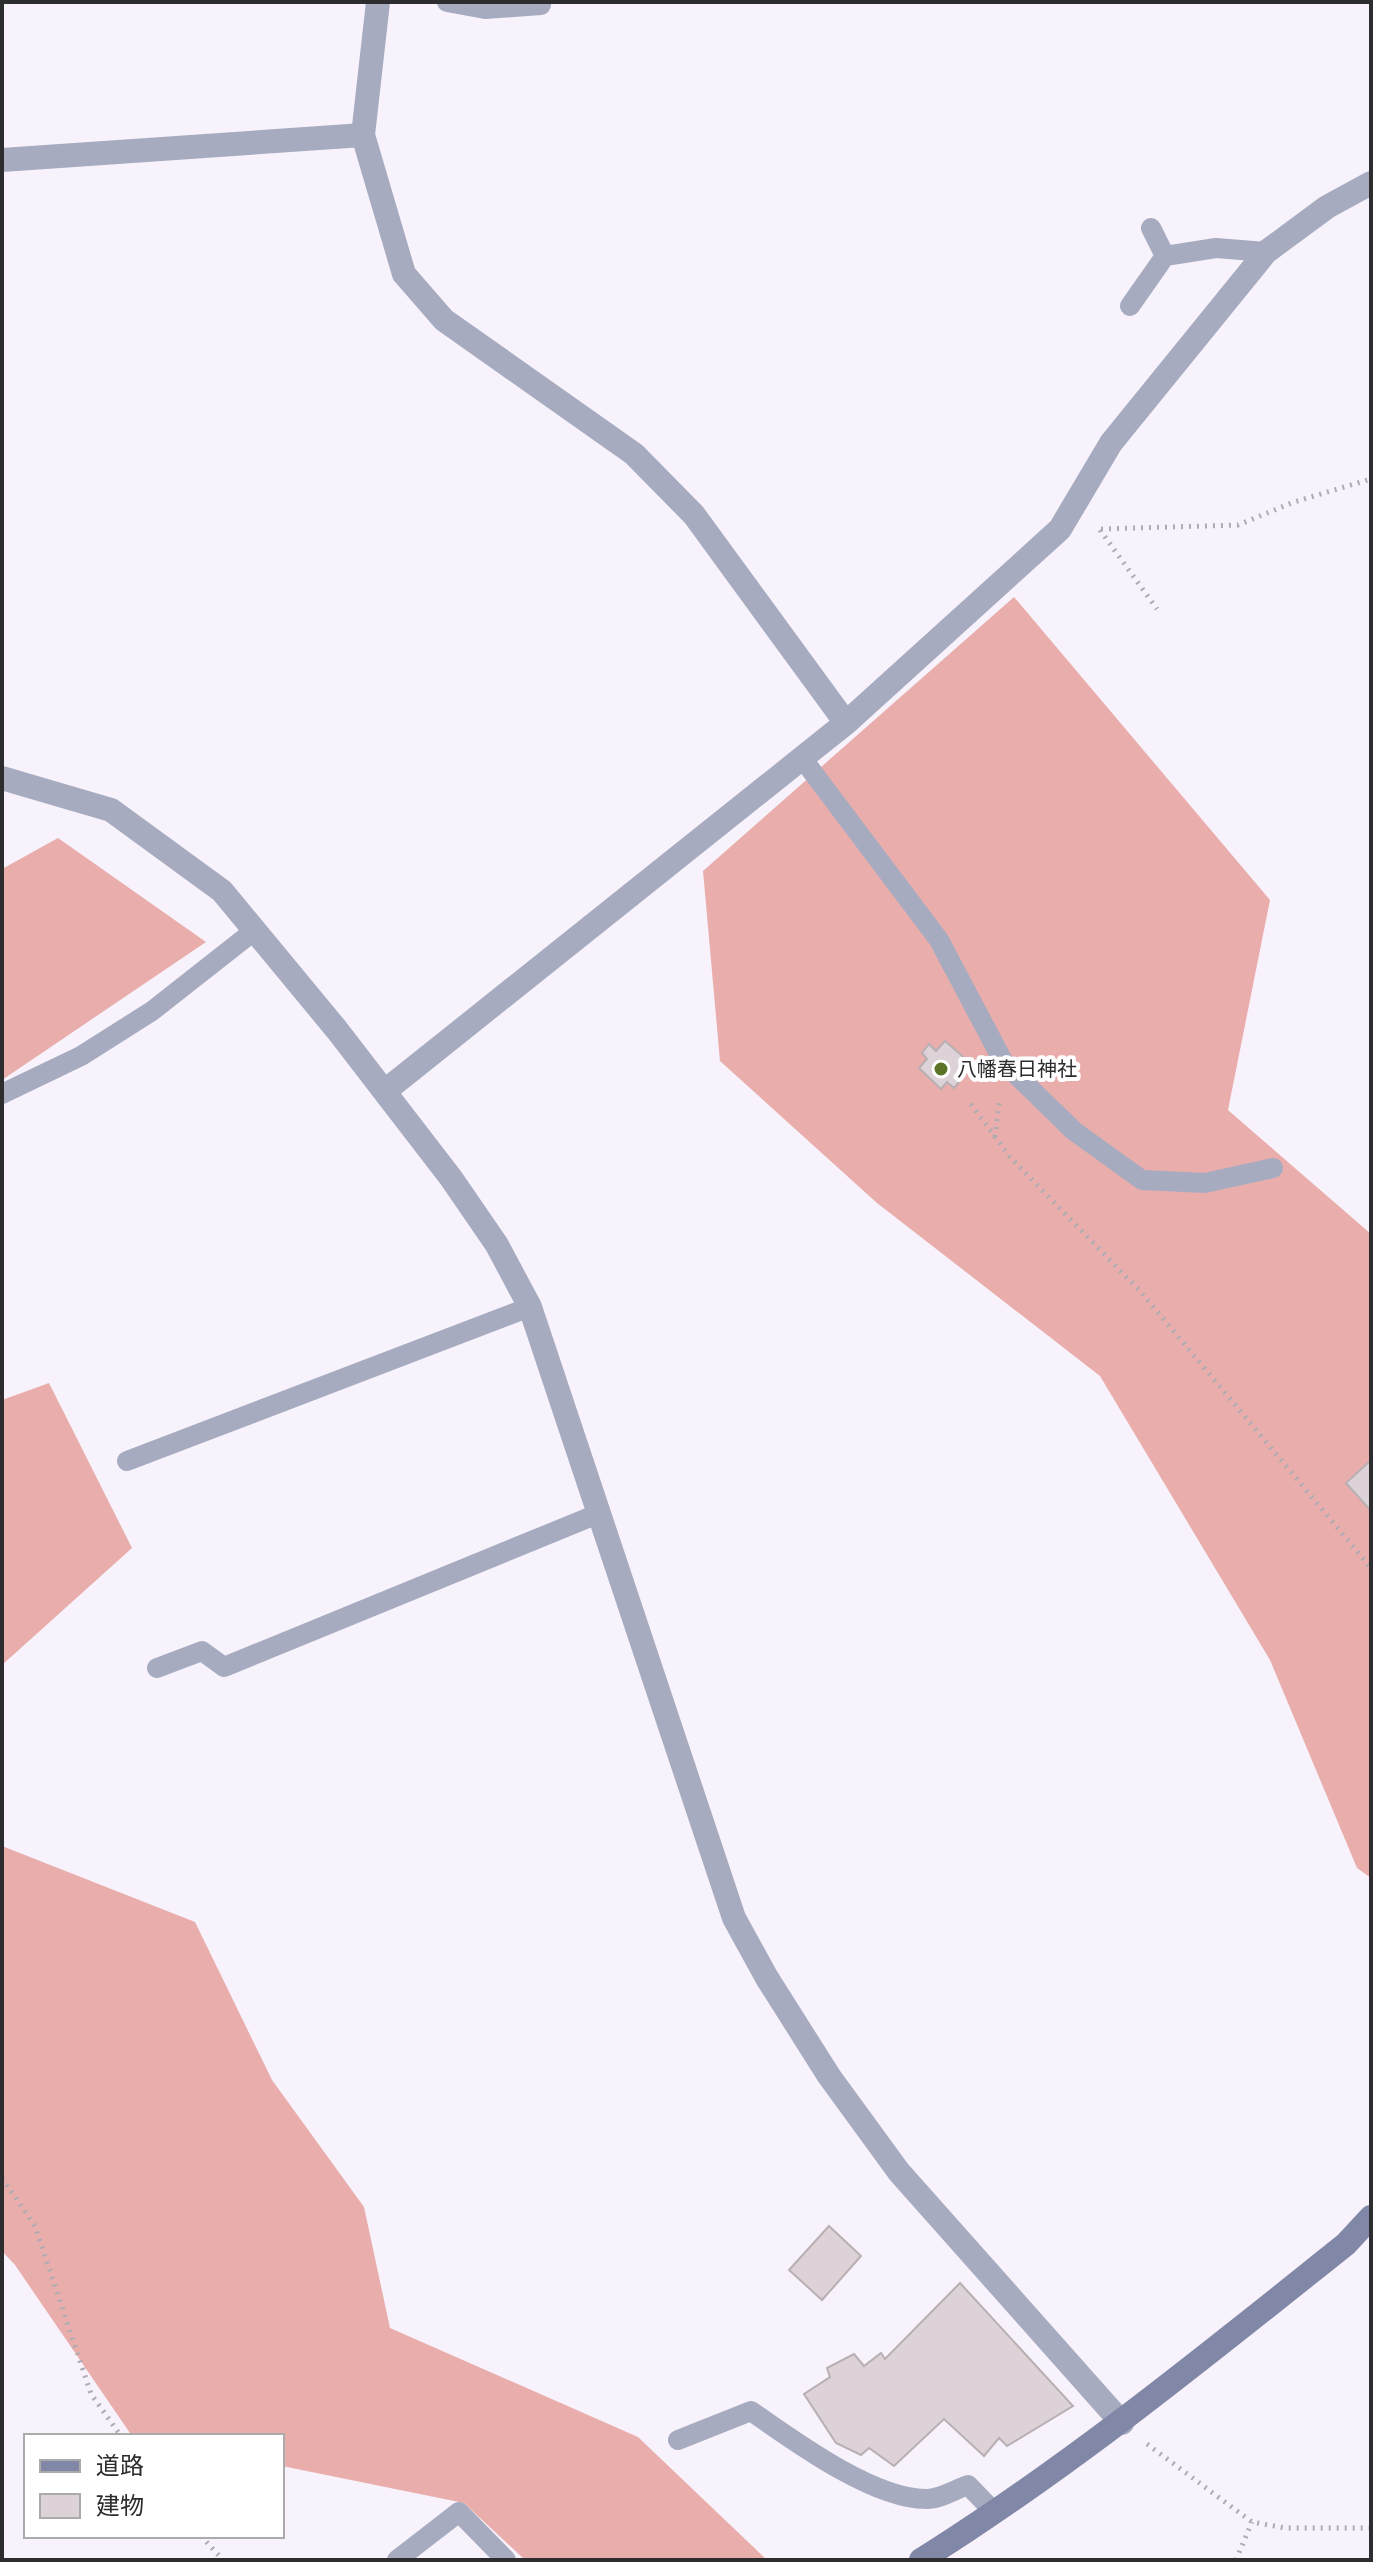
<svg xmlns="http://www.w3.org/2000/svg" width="1373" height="2562" font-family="Mulish,'Noto Sans JP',sans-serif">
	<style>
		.forest { fill: #e9aeac }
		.building { fill: #dcd2d7; stroke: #b8afb3; stroke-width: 2 }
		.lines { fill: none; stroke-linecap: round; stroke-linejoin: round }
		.path { stroke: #afabb2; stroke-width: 5; stroke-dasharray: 2 6; stroke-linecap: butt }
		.lane { stroke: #a7abc0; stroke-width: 20 }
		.street { stroke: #a7abc0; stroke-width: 24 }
		.secondary { stroke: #8187a6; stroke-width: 24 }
		.poi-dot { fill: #5b7325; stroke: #fff; stroke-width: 3 }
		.labels { text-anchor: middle; stroke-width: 8; stroke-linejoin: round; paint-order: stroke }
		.poi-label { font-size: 20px; fill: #2d2c2f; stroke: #fff; text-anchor: start }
	</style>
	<rect width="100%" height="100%" fill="#f7f2fb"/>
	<path class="forest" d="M1014,597L1270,900L1228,1110L1371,1234V1878L1357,1868L1270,1660L1100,1376L877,1203L720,1061L703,871Z
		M58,838L206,942L2,1080V869Z
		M49,1383L132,1548L2,1665V1400Z
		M2,1846L195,1922L272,2080L364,2207L390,2328L638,2437L767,2560H525L464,2503L282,2466V2436H132L15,2265L2,2251Z"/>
	<path class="building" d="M945,1041L968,1061L959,1070L965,1075L954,1088L947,1082L941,1089L919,1068L927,1059L922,1053L929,1044L936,1051Z
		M1371,1460V1511L1346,1483Z
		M829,2226L861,2256L822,2300L789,2270Z
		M960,2283L1073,2406L1007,2446L999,2438L984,2456L944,2419L894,2466L869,2448L861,2455L836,2443L804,2394L830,2377L827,2368L854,2354L864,2366L881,2353L885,2359Z"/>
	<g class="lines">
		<path class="path" d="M1101,529L1238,525L1294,502L1371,479
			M1100,530L1157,609
			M971,1104L1009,1156L1141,1292L1371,1568
			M995,1137L999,1103
			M2,2178L35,2226L91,2394L121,2436
			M1147,2444L1252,2522L1285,2528H1371
			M201,2536L223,2560
			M1236,2560L1252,2522"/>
		<path class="lane" d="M447,2L485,9L541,5
			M1151,228L1165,256
			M1130,306L1165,256L1216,248L1266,252
			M802,758L939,940L1004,1063L1074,1131L1142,1180L1205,1183L1273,1168
			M2,1094L81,1056L152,1011L255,930
			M127,1461L530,1307
			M157,1668L202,1651L224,1667L600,1513
			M678,2440L751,2411C794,2441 874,2500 927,2499C940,2499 956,2489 968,2485L995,2513
			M397,2560L459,2512L506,2560"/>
		<path class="street" d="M378,2L363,135L404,274L444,320L634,454L694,515L846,723
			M2,160L363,135
			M2,778L111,810L222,891L337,1030L451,1178L497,1245L530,1307L734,1918L767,1978L829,2076L899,2172L1122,2423
			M385,1091L846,723L1060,529L1111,443L1266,252L1327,207L1371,183"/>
		<path class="secondary" d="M921,2560C1071,2466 1208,2354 1346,2244L1371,2217"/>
	</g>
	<circle class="poi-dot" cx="941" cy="1069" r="8"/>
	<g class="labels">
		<g class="poi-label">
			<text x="957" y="1076">八幡春日神社</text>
		</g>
	</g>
	<rect width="1373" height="2562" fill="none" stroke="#2d2c2f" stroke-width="8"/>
	<rect x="24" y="2434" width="260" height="104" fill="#ffffff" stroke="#ababac" stroke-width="2"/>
	<rect x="40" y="2460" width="40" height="12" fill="#8187a6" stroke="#ababac" stroke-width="2"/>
	<text x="96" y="2474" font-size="24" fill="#2d2c2f">道路</text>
	<rect x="40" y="2494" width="40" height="24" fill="#dcd2d7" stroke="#ababac" stroke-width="2"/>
	<text x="96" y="2514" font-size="24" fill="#2d2c2f">建物</text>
</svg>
